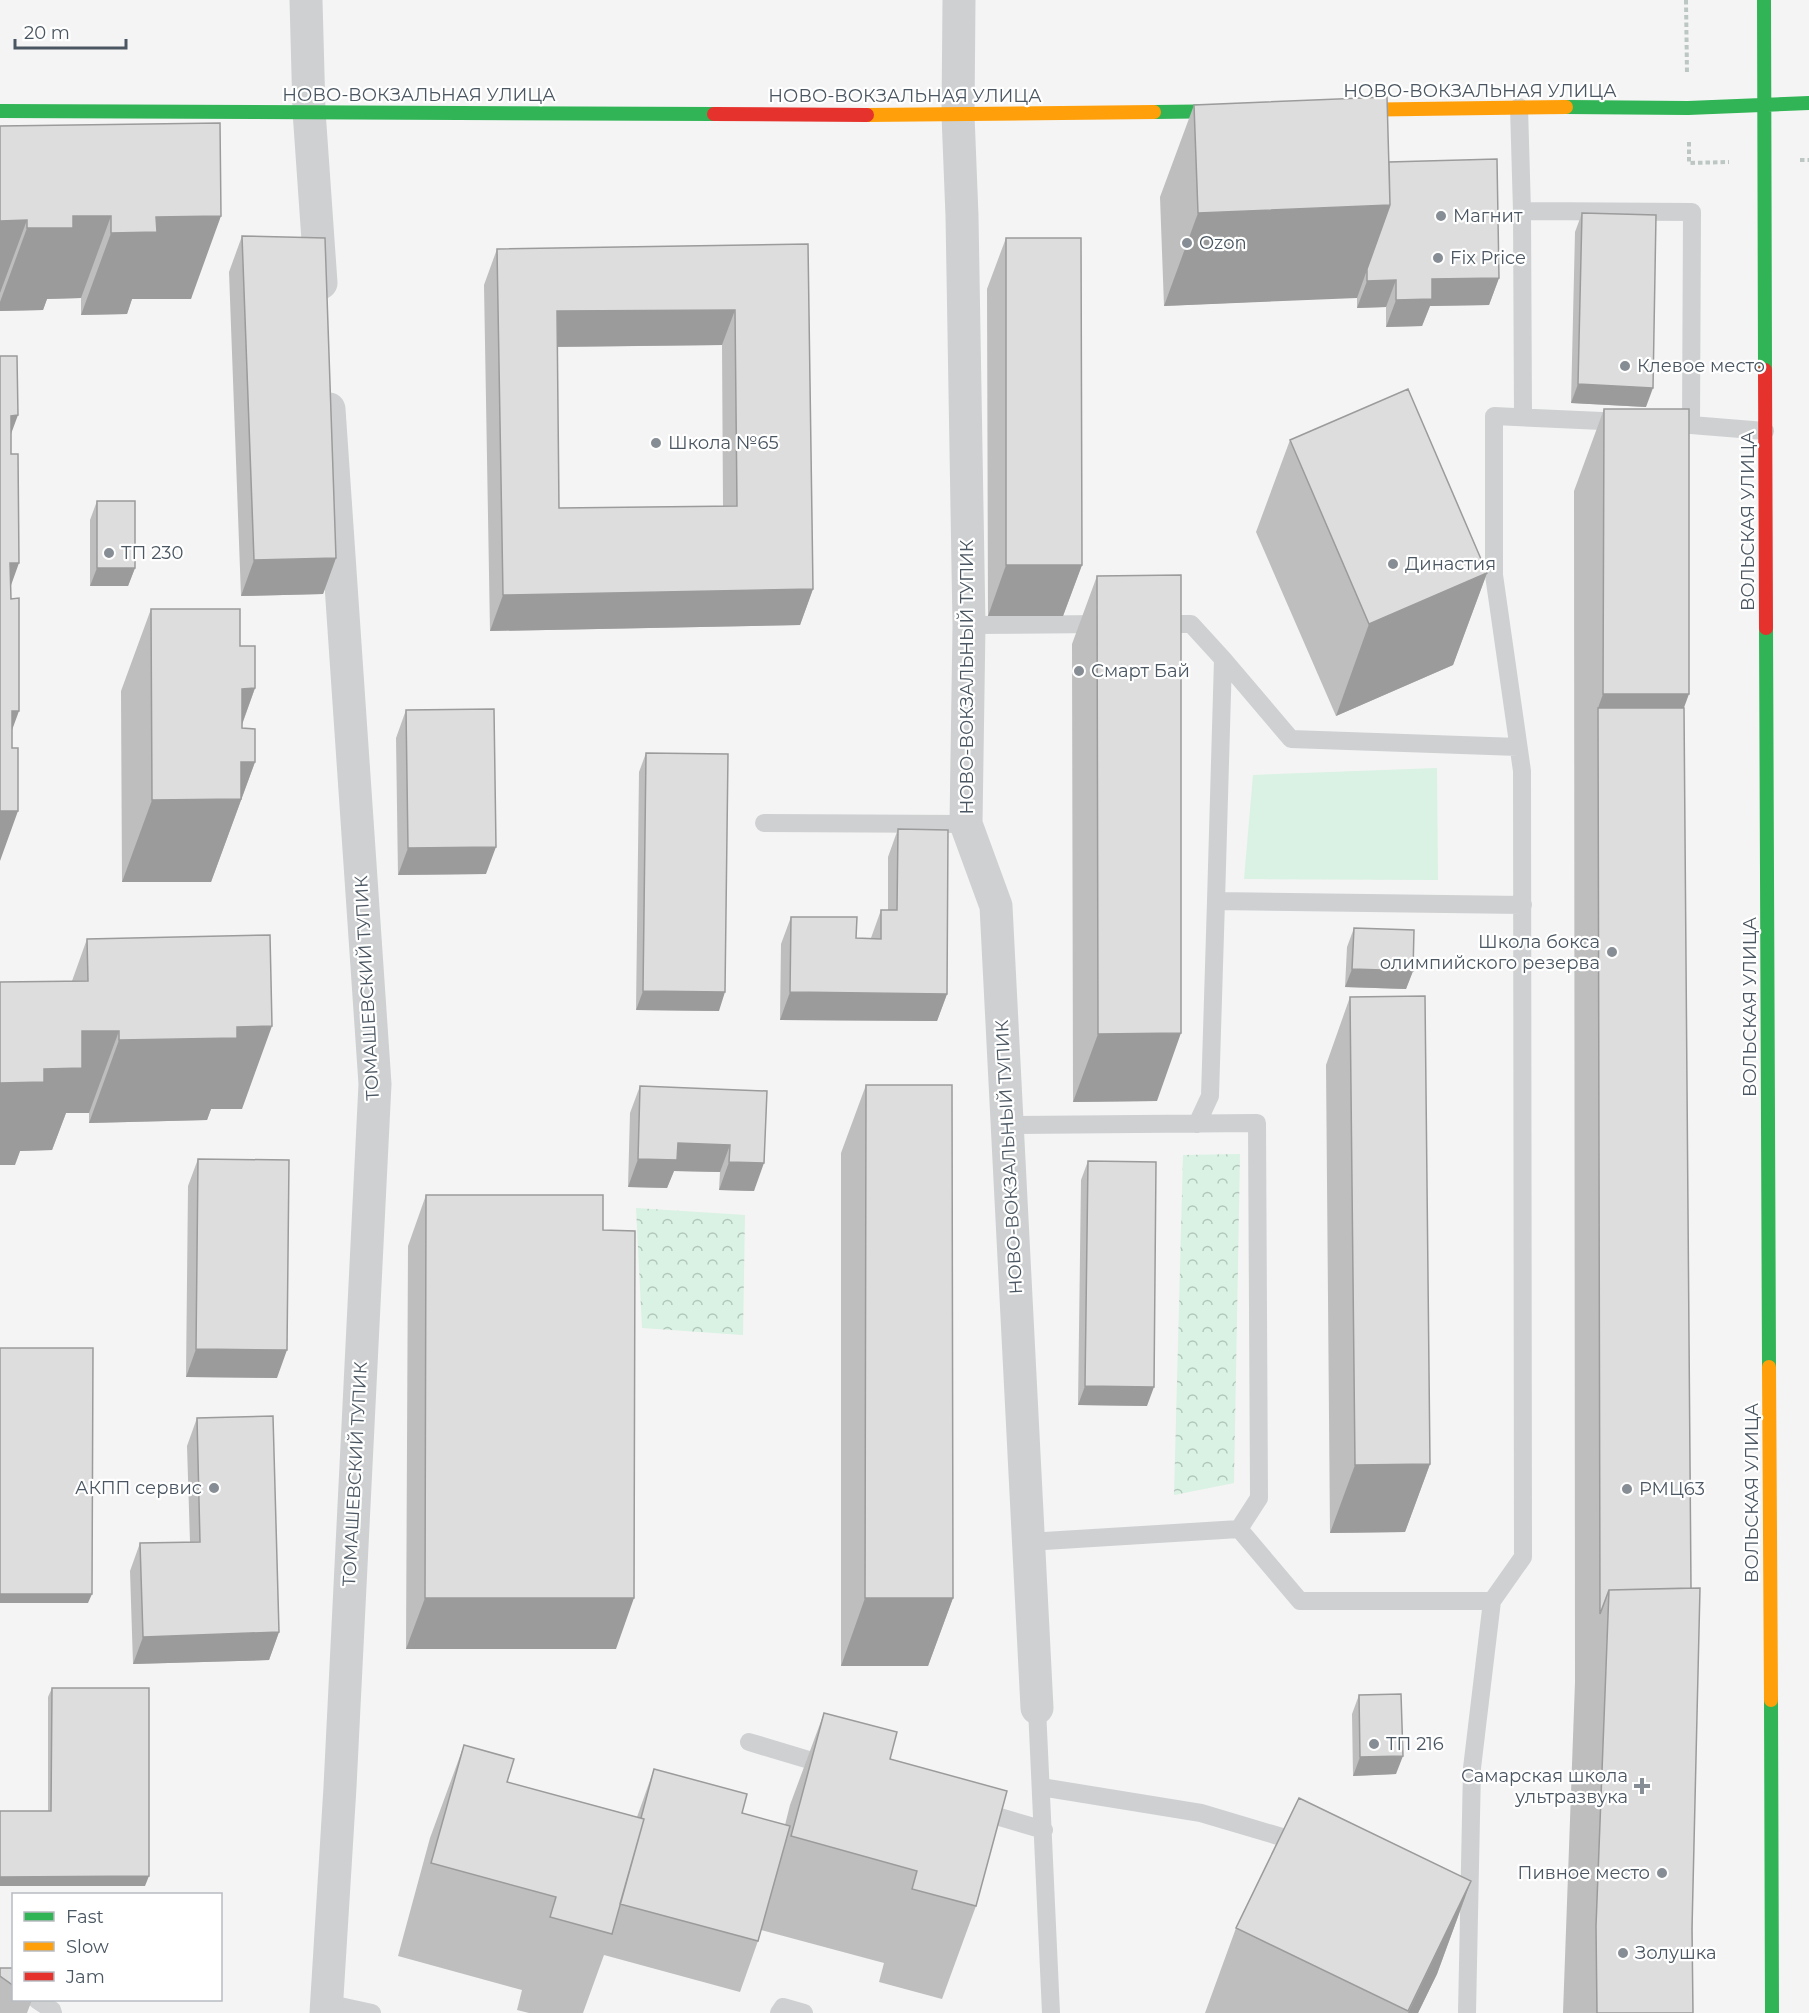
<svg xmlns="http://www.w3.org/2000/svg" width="1809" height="2013" font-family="Montserrat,sans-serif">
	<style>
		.park { fill: url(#park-crowns) }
		.garden { fill: #d9f2e3 }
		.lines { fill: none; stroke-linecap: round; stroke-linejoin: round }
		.path { stroke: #bcc7c4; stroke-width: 4; stroke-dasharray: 4.5 3; stroke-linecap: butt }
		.lane { stroke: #ced0d2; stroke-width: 18 }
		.street { stroke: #ced0d2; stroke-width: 33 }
		.fast { stroke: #30b455; stroke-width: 14 }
		.slow { stroke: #ff9f0a; stroke-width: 14 }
		.jam { stroke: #e5322d; stroke-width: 14 }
		.wall { fill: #bebebf; fill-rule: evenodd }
		.shaded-wall { fill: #9b9b9b }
		.building { fill: #ddddde; stroke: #9b9b9b; stroke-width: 1.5; fill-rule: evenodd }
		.poi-dot { fill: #868d94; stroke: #fff; stroke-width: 2 }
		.labels { text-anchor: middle; stroke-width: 4.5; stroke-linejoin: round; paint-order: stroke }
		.street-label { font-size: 18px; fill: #4a5661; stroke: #fff }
		.poi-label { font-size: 18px; fill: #4a5661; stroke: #fff; text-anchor: start }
	</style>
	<defs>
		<pattern id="park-crowns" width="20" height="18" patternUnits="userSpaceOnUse" patternTransform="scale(1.5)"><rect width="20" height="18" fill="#d9f2e3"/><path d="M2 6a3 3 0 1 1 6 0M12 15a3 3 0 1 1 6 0" fill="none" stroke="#b2c7bb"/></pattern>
	</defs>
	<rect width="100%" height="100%" fill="#f4f4f4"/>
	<path class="park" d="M1240,1154L1234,1483L1174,1495L1183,1155Z
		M636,1208L745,1215L743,1335L642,1328Z"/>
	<path class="garden" d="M1437,768L1438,880L1244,879L1253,775Z"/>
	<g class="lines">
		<path class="path" d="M1686,0L1687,74
			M1689,142V163L1729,162
			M1800,160H1809"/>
		<path class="lane" d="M1519,107L1522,211L1523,417
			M1522,211L1692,212L1691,425L1667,424
			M1691,425L1765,431
			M1157,624H1191L1223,659L1216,901
			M969,625L1103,624
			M1223,659L1291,739L1518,747
			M764,823L966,824
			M1197,1124L1210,1096L1216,901L1523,905
			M1008,1125L1257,1123L1259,1498L1239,1529
			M1028,1542L1239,1529L1300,1601H1492
			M1037,1708L1051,2013
			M749,1742L829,1766
			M1041,1787L1201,1813L1302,1843
			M976,1810L1044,1830
			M37,2000L52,2010L53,2013
			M326,2003L372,2013
			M779,2013L783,2007L804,2013
			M1467,2013L1472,1768L1492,1601L1523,1557L1522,771L1494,575V416L1624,422"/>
		<path class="street" d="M306,0L309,111L321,283
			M959,0L958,115L962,216L969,625L966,824L996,906L1037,1708
			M326,2013L340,1787L375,1084L329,409"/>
		<path class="fast" d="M1764,0L1765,370
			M1566,107L1688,108L1809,103
			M0,111L714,114
			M1154,112L1237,111
			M1766,628L1769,1367
			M1771,1700L1772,2013"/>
		<path class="slow" d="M1343,110L1566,107
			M867,115L1154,112
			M1769,1367L1771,1700"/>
		<path class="jam" d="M714,114L867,115
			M1765,370L1766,628"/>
	</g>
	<path class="wall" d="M1194,105L1389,162L1499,278L1489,305L1430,306L1422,326L1386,327V307L1357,308V297L1164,306L1160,197Z
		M220,123L191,299H132L127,314L81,315V298L47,299L43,310L0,311V126Z
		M1582,213L1646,407L1571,403L1575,232Z
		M242,236L336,558L323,594L241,596L229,272Z
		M1006,238L1082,565L1063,616H988L987,289Z
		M808,244L813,589L800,625L490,631L484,285L497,249ZM722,345L723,506L559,508L557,347Z
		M1604,409L1684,708L1693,2013H1563L1575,1682L1574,491Z
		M1290,440L1487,573L1453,665L1336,716L1256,532Z
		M97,501L135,568L128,586H90V520Z
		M1097,576L1157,1101L1073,1102L1072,644Z
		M151,609L240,646L255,688L242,725V728L255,762L211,882H122L121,691Z
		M406,710L486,874L398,875L396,738Z
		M646,753L719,1011L636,1010L639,772Z
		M898,829L947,994L937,1021L780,1020L781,944L791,917L856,938H871L881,910H888V857Z
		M1354,928L1413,971L1406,989L1345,987L1347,947Z
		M87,939L242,1109H211L207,1120L89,1123V1113H66L52,1150L20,1151L15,1165L72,981Z
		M1350,997L1430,1464L1405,1532L1330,1533L1326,1065Z
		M866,1085L953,1598L928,1666H841V1153Z
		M640,1086L767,1091L754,1191L719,1190L720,1172L674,1171L667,1188L628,1187L630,1113Z
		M198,1159L277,1378L186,1377L188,1186Z
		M1088,1161L1147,1406L1078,1405L1081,1180Z
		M426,1195L616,1649H406L408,1246Z
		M197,1418L279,1632L269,1660L133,1664L130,1571L140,1543L190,1542L187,1446Z
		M52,1688L145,1886H0V1811H48V1697Z
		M1359,1695L1396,1774L1353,1776L1352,1714Z
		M824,1713L890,1759L976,1906L942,1999L879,1982L884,1963L761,1930L758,1941L740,1992L604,1955L583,2013H529L517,2010L522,1990L398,1956L430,1838L464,1745L507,1782L637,1817L654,1769L742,1813L785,1825L790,1805Z
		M1471,1881L1437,1974L1418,2013H1205L1236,1928Z
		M0,1968H14V2000H32L27,2013H0Z"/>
	<path class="shaded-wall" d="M1390,205L1357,298L1164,306L1198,213Z
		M73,216H111L81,298L47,299L43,310L0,311V302L27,228Z
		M221,216L191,299H132L127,314L81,315L111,233L156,217Z
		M27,220L0,293V221Z
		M1499,278L1489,305L1430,306L1422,326L1386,327L1396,300L1432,279Z
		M1396,280L1386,307L1357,308L1367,281Z
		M735,310L722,345L544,347L557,311Z
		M1578,384L1653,388L1646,407L1571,403Z
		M18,415L0,464L11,416Z
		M336,558L323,594L241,596L254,560Z
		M10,563H19L0,616Z
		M1006,565H1082L1063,616H988Z
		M97,568H135L128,586H90Z
		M1487,573L1453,665L1336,716L1369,624Z
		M813,589L800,625L490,631L503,595Z
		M255,688L225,771L242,689Z
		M1603,694H1689L1659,776L1598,708Z
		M12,711H19L0,763Z
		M241,762H255L211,882H122L152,800Z
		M0,811H18L0,861Z
		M496,847L486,874L398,875L408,848Z
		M1352,969L1413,971L1406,989L1345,987Z
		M643,991L725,992L719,1011L636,1010Z
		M790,992L947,994L937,1021L780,1020Z
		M272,1026L242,1109H211L207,1120L89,1123L119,1040L237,1027Z
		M82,1031H119L89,1113H66L52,1150L20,1151L15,1165H0V1083L44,1069Z
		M1181,1033L1157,1101L1073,1102L1098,1034Z
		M678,1143L730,1145L720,1172L674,1171L667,1188L628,1187L638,1159Z
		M729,1162L764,1163L754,1191L719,1190Z
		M196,1349L287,1350L277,1378L186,1377Z
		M1085,1386L1154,1387L1147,1406L1078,1405Z
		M1430,1464L1405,1532L1330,1533L1355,1465Z
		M0,1594H92L88,1603H0Z
		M425,1598H634L616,1649H406Z
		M865,1598H953L928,1666H841Z
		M279,1632L269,1660L133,1664L143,1637Z
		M1403,1756L1396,1774L1353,1776L1360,1757Z
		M149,1876L145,1886H0V1877Z
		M1471,1881L1437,1974L1418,2013H1408Z"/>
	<path class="building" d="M1387,97L1390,205L1198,213L1194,105Z
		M220,123L221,216L156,217L157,232L111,233V216H73V228H27V220L0,221V126Z
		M1497,159L1499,278L1432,279V299L1396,300V280L1367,281V269L1390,205L1389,162Z
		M1582,213L1656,215L1653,388L1578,384Z
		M242,236L325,238L336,558L254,560Z
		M1006,238H1081L1082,565H1006Z
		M808,244L813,589L503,595L497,249ZM735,310L737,506L559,508L557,311Z
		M0,356H17L18,415L11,416V454H18L19,563H10L11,599L19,598V711H12V748H18V811H0Z
		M1408,389L1487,573L1369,624L1290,440Z
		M1604,409H1689V694H1603Z
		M97,501H135V568H97Z
		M1181,575V1033L1098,1034L1097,576Z
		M151,609H240V646H255V688L242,689V728L255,729V762H241V799L152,800Z
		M1598,708H1684L1691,1588L1609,1590L1600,1614Z
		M494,709L496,847L408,848L406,710Z
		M646,753L728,754L725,992L643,991Z
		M898,829L948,830L947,994L790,992L791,917H857L856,938L881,939V910H897Z
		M1354,928L1414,930L1413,971L1352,969Z
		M270,935L272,1026L237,1027V1038L119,1040V1031H82V1068L44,1069V1082L0,1083V982L88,981L87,939Z
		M1425,996L1430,1464L1355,1465L1350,997Z
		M866,1085H952L953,1598H865Z
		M640,1086L767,1091L764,1163L729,1162L730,1145L678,1143L677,1160L638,1159Z
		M198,1159L289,1160L287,1350L196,1349Z
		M1088,1161L1156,1162L1154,1387L1085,1386Z
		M426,1195H603V1230L635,1231L634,1598H425Z
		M0,1348H93L92,1594H0Z
		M273,1416L279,1632L143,1637L140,1543L200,1542L197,1418Z
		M1700,1588L1692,1929L1693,2013H1597L1596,1926L1609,1590Z
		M52,1688H149V1876L0,1877V1811H51Z
		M1401,1694L1403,1756L1360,1757L1359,1695Z
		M824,1713L897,1732L890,1759L1007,1791L976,1906L912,1889L917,1871L791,1836Z
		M464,1745L514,1759L507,1782L644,1819L612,1934L550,1917L556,1897L431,1863Z
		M654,1769L747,1794L742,1813L790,1826L758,1941L620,1904L644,1819L641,1818Z
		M1299,1798L1471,1881L1408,2011L1236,1928Z
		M0,1968H14V1986L0,1976Z"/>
	<g class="poi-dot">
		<circle cx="1441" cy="216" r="6"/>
		<circle cx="1187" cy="243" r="6"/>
		<circle cx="1438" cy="258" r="6"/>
		<circle cx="1625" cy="366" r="6"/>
		<circle cx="656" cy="443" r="6"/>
		<circle cx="109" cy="553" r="6"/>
		<circle cx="1393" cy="564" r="6"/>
		<circle cx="1079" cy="671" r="6"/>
		<circle cx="1612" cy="952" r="6"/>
		<circle cx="214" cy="1488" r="6"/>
		<circle cx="1627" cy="1489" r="6"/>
		<circle cx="1374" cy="1744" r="6"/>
		<path d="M1639 1777h6v6h6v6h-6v6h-6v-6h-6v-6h6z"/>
		<circle cx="1662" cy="1873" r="6"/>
		<circle cx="1623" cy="1953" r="6"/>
	</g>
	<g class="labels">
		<g class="street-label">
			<text x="1480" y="97">НОВО-ВОКЗАЛЬНАЯ УЛИЦА</text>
			<text x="419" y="101">НОВО-ВОКЗАЛЬНАЯ УЛИЦА</text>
			<text x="905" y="102">НОВО-ВОКЗАЛЬНАЯ УЛИЦА</text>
			<text transform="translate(1748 521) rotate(-90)" y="6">ВОЛЬСКАЯ УЛИЦА</text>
			<text transform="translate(967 677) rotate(-90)" y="6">НОВО-ВОКЗАЛЬНЫЙ ТУПИК</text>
			<text transform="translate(367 988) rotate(-93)" y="6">ТОМАШЕВСКИЙ ТУПИК</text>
			<text transform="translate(1750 1007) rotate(-90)" y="6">ВОЛЬСКАЯ УЛИЦА</text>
			<text transform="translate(1009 1157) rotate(-93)" y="6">НОВО-ВОКЗАЛЬНЫЙ ТУПИК</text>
			<text transform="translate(355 1474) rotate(-87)" y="6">ТОМАШЕВСКИЙ ТУПИК</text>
			<text transform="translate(1752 1493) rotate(-90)" y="6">ВОЛЬСКАЯ УЛИЦА</text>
		</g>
		<g class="poi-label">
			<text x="1453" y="222">Магнит</text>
			<text x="1199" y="249">Ozon</text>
			<text x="1450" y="264">Fix Price</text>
			<text x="1637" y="372">Клевое место</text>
			<text x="668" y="449">Школа №65</text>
			<text x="121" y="559">ТП 230</text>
			<text x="1405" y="570">Династия</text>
			<text x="1091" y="677">Смарт Бай</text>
			<text x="1600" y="948" text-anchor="end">Школа бокса<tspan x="1600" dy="21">олимпийского резерва</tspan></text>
			<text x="202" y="1494" text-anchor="end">АКПП сервис</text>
			<text x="1639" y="1495">РМЦ63</text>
			<text x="1386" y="1750">ТП 216</text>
			<text x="1628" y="1782" text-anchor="end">Самарская школа<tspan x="1628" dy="21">ультразвука</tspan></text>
			<text x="1650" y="1879" text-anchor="end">Пивное место</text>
			<text x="1635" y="1959">Золушка</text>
		</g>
	</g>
	<rect x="12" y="1893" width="210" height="108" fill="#ffffff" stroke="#b7bbc0" stroke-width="1.5"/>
	<rect x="24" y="1912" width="30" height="9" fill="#30b455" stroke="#b7bbc0" stroke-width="1.5"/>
	<text x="66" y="1923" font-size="18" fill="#4a5661">Fast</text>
	<rect x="24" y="1942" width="30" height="9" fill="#ff9f0a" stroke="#b7bbc0" stroke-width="1.5"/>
	<text x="66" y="1953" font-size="18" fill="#4a5661">Slow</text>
	<rect x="24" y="1972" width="30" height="9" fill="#e5322d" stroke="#b7bbc0" stroke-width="1.5"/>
	<text x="66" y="1983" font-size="18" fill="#4a5661">Jam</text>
	<path d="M15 39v9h111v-9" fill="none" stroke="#4a5661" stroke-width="3"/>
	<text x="24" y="39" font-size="18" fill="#4a5661" stroke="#ffffff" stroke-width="4.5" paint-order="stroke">20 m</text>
</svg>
